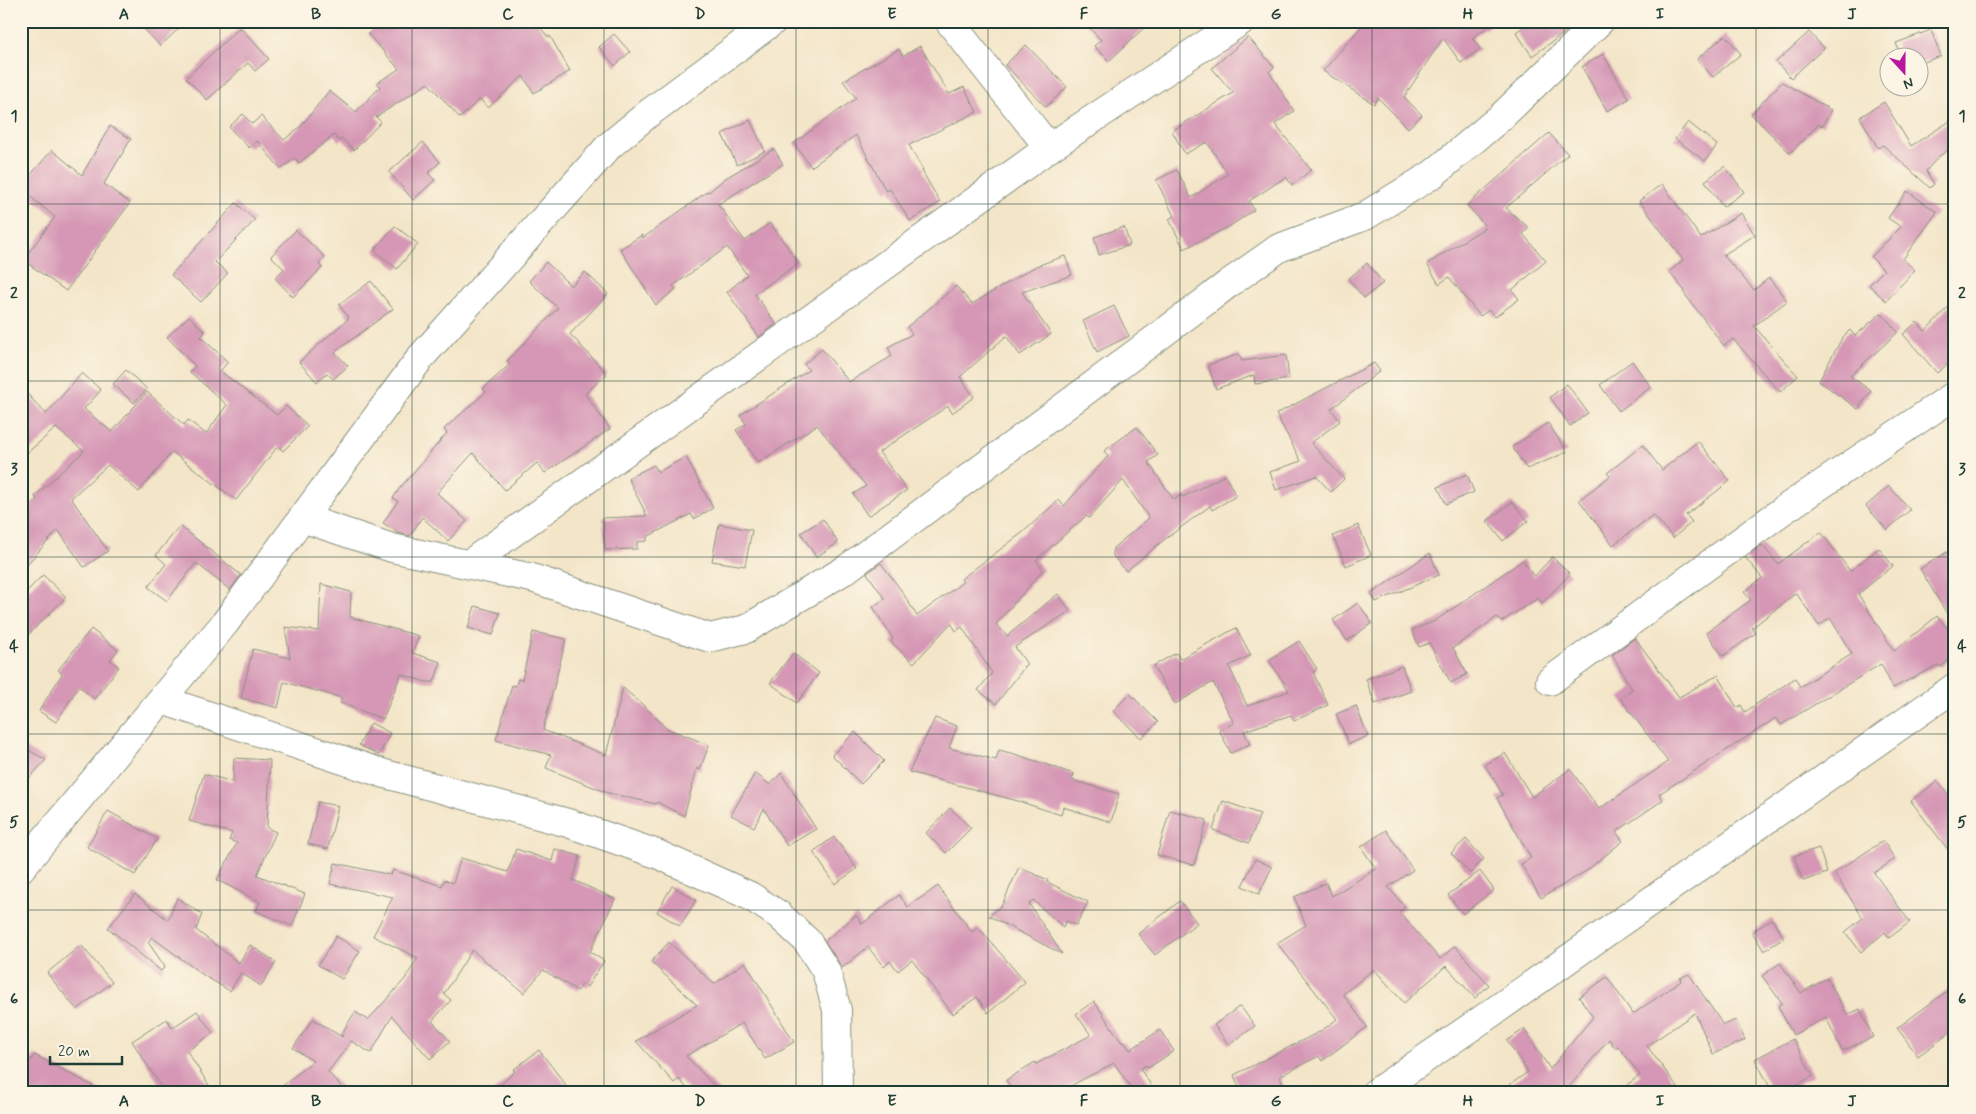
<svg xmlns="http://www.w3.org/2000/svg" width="1976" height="1114" font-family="Mynerve,sans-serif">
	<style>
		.building { fill: #d597b5 }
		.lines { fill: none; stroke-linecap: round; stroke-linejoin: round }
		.street-casing { stroke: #89917e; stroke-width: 30 }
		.secondary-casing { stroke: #89917e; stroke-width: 30 }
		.street { stroke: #fff; stroke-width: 28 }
		.secondary { stroke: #fff; stroke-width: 28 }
		.grid { fill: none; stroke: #1f3d34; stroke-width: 1; stroke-opacity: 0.55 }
		.neatline { fill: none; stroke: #1f3d34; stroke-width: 2 }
		.grid-label { font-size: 16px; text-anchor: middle; font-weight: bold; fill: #1f3d34 }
	</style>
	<rect width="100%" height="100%" fill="#fcf5e5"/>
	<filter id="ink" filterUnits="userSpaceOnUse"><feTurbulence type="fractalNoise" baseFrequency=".02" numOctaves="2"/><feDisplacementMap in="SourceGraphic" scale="10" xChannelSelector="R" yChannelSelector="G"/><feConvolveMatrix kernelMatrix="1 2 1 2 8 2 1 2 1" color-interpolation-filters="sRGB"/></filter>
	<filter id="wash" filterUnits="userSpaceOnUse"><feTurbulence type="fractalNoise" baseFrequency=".0096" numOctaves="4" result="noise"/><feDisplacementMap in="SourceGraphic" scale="20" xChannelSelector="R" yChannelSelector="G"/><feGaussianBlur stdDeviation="1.12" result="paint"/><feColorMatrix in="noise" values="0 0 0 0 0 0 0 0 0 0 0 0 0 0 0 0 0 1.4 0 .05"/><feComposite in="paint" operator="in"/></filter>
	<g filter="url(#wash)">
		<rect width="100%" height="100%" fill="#f3e5c8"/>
		<g id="blocks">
			<path class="building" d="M137,21H187L160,46Z
				M382,21H535L548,37L550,36L570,71L534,93L523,76L488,108L480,99L460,118L428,83L376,117L381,122L354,150L342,139L339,141L334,135L299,163L295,158L281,169L257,141L249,148L229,127L243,114L252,124L261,116L284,140L301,126L329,91L356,112L380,87L377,83L399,69L368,34Z
				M1083,21H1151L1109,61L1094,46L1101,40Z
				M1366,21H1496L1472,38L1480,49L1461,63L1443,38L1404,97L1422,115L1408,128L1378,98L1374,104L1323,71Z
				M1532,21H1577L1566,32L1532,56L1516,32Z
				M240,27L269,59L255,71L248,63L207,100L186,78Z
				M1931,30L1941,56L1918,64V58H1902L1896,43Z
				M1809,32L1824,48L1791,78L1776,62Z
				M614,34L630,52L615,66L599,47Z
				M1725,35L1741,54L1713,77L1697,59Z
				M1248,37L1274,67L1269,72L1294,111L1275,124L1311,170L1292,185L1286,177L1249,201L1254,210L1230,226L1184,249L1169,219L1174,216L1156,180L1177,170L1191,198L1228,174L1207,142L1185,154L1172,131L1233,93L1212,68Z
				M1026,45L1067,87L1046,107L1005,65Z
				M920,46L949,94L964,87L977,112L909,145L923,170L922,171L940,202L910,221L890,189L886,191L856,135L811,167L794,143L856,98L843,81L899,49L903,56Z
				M1603,54L1629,99L1607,111L1582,67Z
				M1782,82L1831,110L1822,126L1819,124L1790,153L1751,114Z
				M1884,102L1911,146L1955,118V146L1938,157L1926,171L1934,184L1930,188L1883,145L1878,148L1860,117Z
				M750,120L765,151L737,165L722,134Z
				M1688,122L1717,145L1705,161L1675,139Z
				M110,126L131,139L104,184L130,203L66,291L23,260L55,217L21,189V186L52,150L82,175Z
				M1549,133L1568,154L1506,208L1529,228L1523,234L1546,261L1512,290L1519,299L1495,317L1489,310L1480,316L1449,277L1439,284L1427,264L1486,227L1467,205Z
				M423,142L440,162L428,173L435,180L413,200L389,172Z
				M774,149L783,164L718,204L745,241L770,223L799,263L755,294L776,324L759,337L727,292L747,275L727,247L673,286L676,289L656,305L620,249L642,235L643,238L708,191L709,192L724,179Z
				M1725,166L1744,192L1723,207L1705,181Z
				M1662,184L1701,238L1741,213L1755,235L1723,255L1754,290L1769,278L1787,301L1754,326L1798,376L1780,392L1733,339L1724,346L1684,293L1685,291L1669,272L1683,260L1639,201Z
				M1907,191L1937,212L1903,259L1915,270L1886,301L1869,285L1884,270L1871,257L1901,227L1888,218Z
				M236,203L255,220L215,262L228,273L201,302L171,275Z
				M395,226L418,244L397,269L374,250Z
				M1124,227L1130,245L1099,255L1094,237Z
				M296,230L325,257L319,264L322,268L293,297L275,278L284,269L271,256Z
				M1065,256L1072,275L1022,292L1051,334L1020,355L1006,336L960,377L974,397L952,413L948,406L879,452L907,490L868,516L853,494L866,486L817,425L758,463L736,430L746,424L740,415L809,370L804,364L822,349L849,382L892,356L888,347L912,334L907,327L956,286L972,304L1036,266Z
				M546,262L571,286L585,272L608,294L570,334L607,374L585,394L610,429L545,473L537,463L505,490L473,453L437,493L467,521L448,541L422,517L410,536L398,533L383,523L398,501L393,498L400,488L447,433L444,429L486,392L483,389L510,364L507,361L558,308L529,281Z
				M1367,263L1383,283L1364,298L1348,279Z
				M371,281L393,309L335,352L348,366L333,379L327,373L317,382L299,362L349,318L339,305Z
				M1955,300V358L1937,373L1903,334L1917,322L1925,331Z
				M1114,306L1129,336L1097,352L1083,321Z
				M1881,313L1898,332L1850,376L1871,391L1858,409L1819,381L1842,338L1850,330L1855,336Z
				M189,316L205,332L201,337L228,362L220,371L277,415L286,406L308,426L283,451L278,446L236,500L172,452L139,492L108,465L71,498L108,551L84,567L58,530L21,571V516L37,499L35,496L84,451L56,428L21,458V387L46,414L82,373L101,390L84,409L112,432L147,392L184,425L188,420L206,434L227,405L190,372L195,366L167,337Z
				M1239,354L1242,361L1286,355L1289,379L1255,384L1254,375L1216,389L1208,365Z
				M1632,361L1651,387L1619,411L1600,385Z
				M1374,363L1380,371L1331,409L1340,421L1311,443L1344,479L1331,492L1316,476L1276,490L1270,472L1301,461L1276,414Z
				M126,370L147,389L134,403L113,384Z
				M1567,384L1588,413L1570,426L1550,397Z
				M1548,423L1567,452L1527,469L1512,447Z
				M1137,427L1158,455L1148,462L1174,500L1181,495L1183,497L1225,475L1236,496L1212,510L1210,506L1165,539L1126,571L1113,556V548L1149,518L1123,480L1089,518L1086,516L1036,560L1043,570L996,624L1007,636L1058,594L1070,611L1015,647L1027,664L1023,667L1024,668L996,704L978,690L992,673L962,627L956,631L951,623L914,663L891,642L893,639L873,607L885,599L867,573L881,563L901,590L917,616L963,582L961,579L1022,533L1059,500L1064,506L1108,456L1104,451Z
				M1698,441L1730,481L1686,515L1692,522L1673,538L1653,515L1613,545L1579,500L1610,476L1607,473L1643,445L1662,470Z
				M686,457L713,508L694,519L691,514L647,537V541L637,542V549L605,550L603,518L647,516L628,478L654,465L658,472Z
				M1467,474L1474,492L1446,504L1438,487Z
				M1889,486L1910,510L1887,530L1866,506Z
				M1512,502L1528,521L1503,541L1487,521Z
				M823,519L838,543L816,557L801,533Z
				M719,524L752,530L745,566L712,561Z
				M1358,525L1371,555L1346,566L1333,536Z
				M180,526L241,575L230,590L196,563L167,601L148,587L166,564L156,555Z
				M1821,532L1850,571L1879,548L1893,566L1858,594L1894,651L1937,616L1955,637V655L1941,667L1938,665L1893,688L1881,664L1781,725L1776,718L1659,794L1663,800L1616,832L1623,841L1586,871L1541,898L1521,864L1531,858L1497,798L1503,795L1485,765L1505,753L1532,797L1570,769L1599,809L1668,762L1620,698L1632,689L1612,655L1635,638L1679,697L1718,675L1737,708L1741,705L1745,712L1795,678L1800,687L1852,654L1830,618L1819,626L1796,593L1752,628L1756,633L1723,656L1706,632L1751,600L1744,592L1762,578L1745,557L1762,545L1778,564Z
				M1947,552L1955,561V627L1920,569Z
				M1430,553L1439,575L1376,602L1371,594Z
				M1552,557L1570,574L1542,603L1538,598L1501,622L1497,617L1453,648L1467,674L1451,683L1429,643L1419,647L1412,630L1435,621L1523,560L1534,577Z
				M43,575L66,597L21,642V597Z
				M321,584L351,592L350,617L419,636L412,653L441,662L434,682H426L401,674L383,719L340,703L342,698L284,682L278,708L241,698L253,649L290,658L285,627L319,631Z
				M1358,603L1372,623L1347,641L1333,620Z
				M475,606L500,613L493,635L468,628Z
				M1236,628L1251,655L1229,666L1247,706L1289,691L1269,660L1299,641L1317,669L1313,672L1328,705L1294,721L1291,715L1244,731L1250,744L1231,753L1219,730L1234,723L1213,682L1175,704L1153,666L1176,653L1180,659Z
				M91,629L118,650L110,660L119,667L94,699L79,686L56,722L39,711L62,674L58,670Z
				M533,632L566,639L543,730L606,755L623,688L643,705L666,728L709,745L700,770L697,768L684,816L657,802L656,804L608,793L546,768L551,755L496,740L512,685L516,686L518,679L522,680Z
				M793,653L819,673L797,703L770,683Z
				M1402,666L1411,691L1375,704L1366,679Z
				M1130,694L1158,722L1141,738L1113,711Z
				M1356,706L1368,736L1349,744L1336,714Z
				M935,718L957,726L949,748L996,760L999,750L1018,755L1074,774L1072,780L1119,794L1111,822L1063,807L1061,815L1018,801L909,772Z
				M371,723L390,733L379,755L359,745Z
				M855,732L884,761L861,784L832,755Z
				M21,746L46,760L21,787Z
				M234,758L270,760L267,828L276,832L257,875L305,894L292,926L256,911L260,902L217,880L237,843L229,840L232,833L189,821L204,774L233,782Z
				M755,773L770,785L781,773L816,829L787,846L764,809L754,827L731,815Z
				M1938,781L1955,803V859L1911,801Z
				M1223,801L1260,814L1249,843L1213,830Z
				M318,802L338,806L328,849L308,844Z
				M950,808L971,828L946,853L926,833Z
				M1170,810L1207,820L1194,865L1157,855Z
				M108,811L157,839L135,875L87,847Z
				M1386,830L1413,870L1388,887L1405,907L1399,912L1440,959L1455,946L1489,985L1475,998L1446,966L1404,1003L1374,969L1343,994L1367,1027L1322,1061L1319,1056L1280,1076L1284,1086L1267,1093H1241L1234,1075L1321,1031L1337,1019L1277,943L1306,925L1294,897L1326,883L1332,896L1376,869L1361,847Z
				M834,837L857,869L835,884L813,852Z
				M1466,839L1484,859L1470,873L1451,853Z
				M1883,841L1895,859L1874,873L1910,922L1889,938L1885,932L1861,952L1845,932L1863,918L1834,873Z
				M1819,848L1827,873L1803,881L1794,856Z
				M516,849L552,861L555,849L580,856L573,880L615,899L590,952L604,961L587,987L582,984L578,991L543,970L524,993L472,950L444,994L451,1000L432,1021L450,1041L430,1059L392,1016L371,1053L351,1041L328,1072L347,1093H274L313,1061L293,1048L313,1019L342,1037L343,1036L341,1035L355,1012L368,1020L405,979L418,958L373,936L393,897L330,884L335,863L391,875L393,870L442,886L444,880L453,883L461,858L508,872Z
				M1255,859L1272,867L1259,894L1242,886Z
				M1019,867L1048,880L1047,882L1088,902L1076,925L1066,921L1063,927L1033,900L1029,904L1062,954L989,916L1002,905Z
				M1480,871L1494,890L1463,914L1448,895Z
				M672,886L696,900L680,926L657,912Z
				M938,886L972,932L978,927L1025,982L988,1013L977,997L953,1014L912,960L898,971L890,961L884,967L868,947L842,968L825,941L856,915L862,924L899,895L908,907Z
				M135,894L168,920L177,898L202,914L196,930L239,963L250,945L276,962L261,986L241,973L230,991L203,975L152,937L148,942L165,967L161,971L108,928Z
				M1180,901L1197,923L1155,955L1138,934Z
				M1772,919L1784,938L1764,951L1752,932Z
				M336,936L360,951L342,979L318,965Z
				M669,942L714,984L745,962L794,1042L765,1059L742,1023L686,1056L721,1093H691L679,1079L674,1083L636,1041L697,1005L651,962Z
				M81,945L112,982L77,1010L47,973Z
				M1780,963L1801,993L1827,978L1847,1015L1860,1009L1873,1037L1842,1051L1826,1017L1793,1035L1778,1006L1782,1003L1762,976Z
				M1689,974L1723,1025L1736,1020L1745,1040L1713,1054L1695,1013L1647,1046L1682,1093H1617L1640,1075L1618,1046L1615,1048L1609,1039L1564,1093H1498L1528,1072L1507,1041L1524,1029L1550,1069L1593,1017L1579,997L1607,977L1633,1014L1681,981L1680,978Z
				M1955,985V1029L1918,1056L1897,1028Z
				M1094,1001L1122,1043L1124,1042L1130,1050L1160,1030L1174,1051L1148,1068L1146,1065L1140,1069L1151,1085L1140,1093H1135L1114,1063L1057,1093H1014L1006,1080L1035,1062L1036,1064L1091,1035L1076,1014Z
				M1240,1006L1255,1026L1229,1045L1214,1025Z
				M197,1011L213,1033L187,1051L214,1093H165L132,1041L167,1019L172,1028Z
				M1793,1039L1813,1076L1782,1093H1773L1755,1059Z
				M539,1050L566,1085L557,1093H492L515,1071L513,1070Z
				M35,1055L106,1093H21V1071Z"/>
		</g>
	</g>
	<g filter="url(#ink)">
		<use href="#blocks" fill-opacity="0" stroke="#89917e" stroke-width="1"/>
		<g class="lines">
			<defs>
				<path id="street" d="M949,21L1049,148
					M302,518L392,548L532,578L710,638L746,629L845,570L1198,307L1228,284L1279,248L1365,216L1433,174L1501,117L1600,21
					M469,564L1049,148L1241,21
					M1550,681L1782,511L1955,395
					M162,700L385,774L568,823L657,854L750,896L779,915L807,941L826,971L837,1010L838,1093
					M21,868L225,623L421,357L609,146L649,113L773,21"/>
				<path id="secondary" d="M1375,1093L1490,1014L1955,687"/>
			</defs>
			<use href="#street" class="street-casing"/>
			<use href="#secondary" class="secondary-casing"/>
			<use href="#street" class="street"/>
			<use href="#secondary" class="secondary"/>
		</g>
	</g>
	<path class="grid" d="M220,21V1093M412,21V1093M604,21V1093M796,21V1093M988,21V1093M1180,21V1093M1372,21V1093M1564,21V1093M1756,21V1093M21,204H1955M21,381H1955M21,557H1955M21,734H1955M21,910H1955"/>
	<rect width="1976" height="1114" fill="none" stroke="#fcf5e5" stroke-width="55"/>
	<g transform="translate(1904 72) rotate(159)"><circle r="24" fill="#fcf5e5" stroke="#a4ab9e"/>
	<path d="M0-4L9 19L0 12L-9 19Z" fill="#b5179e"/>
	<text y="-8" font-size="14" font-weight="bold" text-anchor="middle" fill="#1f3d34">N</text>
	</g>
	<path d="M50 1056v8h72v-8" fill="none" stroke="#1f3d34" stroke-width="2.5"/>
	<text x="58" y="1056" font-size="15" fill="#1f3d34" stroke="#fcf5e5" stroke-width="4" paint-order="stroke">20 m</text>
	<rect x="28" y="28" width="1920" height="1058" class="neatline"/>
	<g class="grid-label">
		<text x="124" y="19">A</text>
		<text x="316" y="19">B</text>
		<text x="508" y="19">C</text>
		<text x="700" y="19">D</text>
		<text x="892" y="19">E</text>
		<text x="1084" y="19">F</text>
		<text x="1276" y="19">G</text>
		<text x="1468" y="19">H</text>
		<text x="1660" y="19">I</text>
		<text x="1852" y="19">J</text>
		<text x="14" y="121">1</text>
		<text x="1962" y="121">1</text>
		<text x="14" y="298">2</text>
		<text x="1962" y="298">2</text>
		<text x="14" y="474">3</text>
		<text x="1962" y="474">3</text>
		<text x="14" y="651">4</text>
		<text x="1962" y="651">4</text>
		<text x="14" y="827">5</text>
		<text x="1962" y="827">5</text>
		<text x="14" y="1004">6</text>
		<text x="1962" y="1004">6</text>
		<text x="124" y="1106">A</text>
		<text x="316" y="1106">B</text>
		<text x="508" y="1106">C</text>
		<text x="700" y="1106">D</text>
		<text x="892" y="1106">E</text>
		<text x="1084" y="1106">F</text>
		<text x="1276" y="1106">G</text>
		<text x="1468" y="1106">H</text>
		<text x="1660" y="1106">I</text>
		<text x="1852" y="1106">J</text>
	</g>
</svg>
